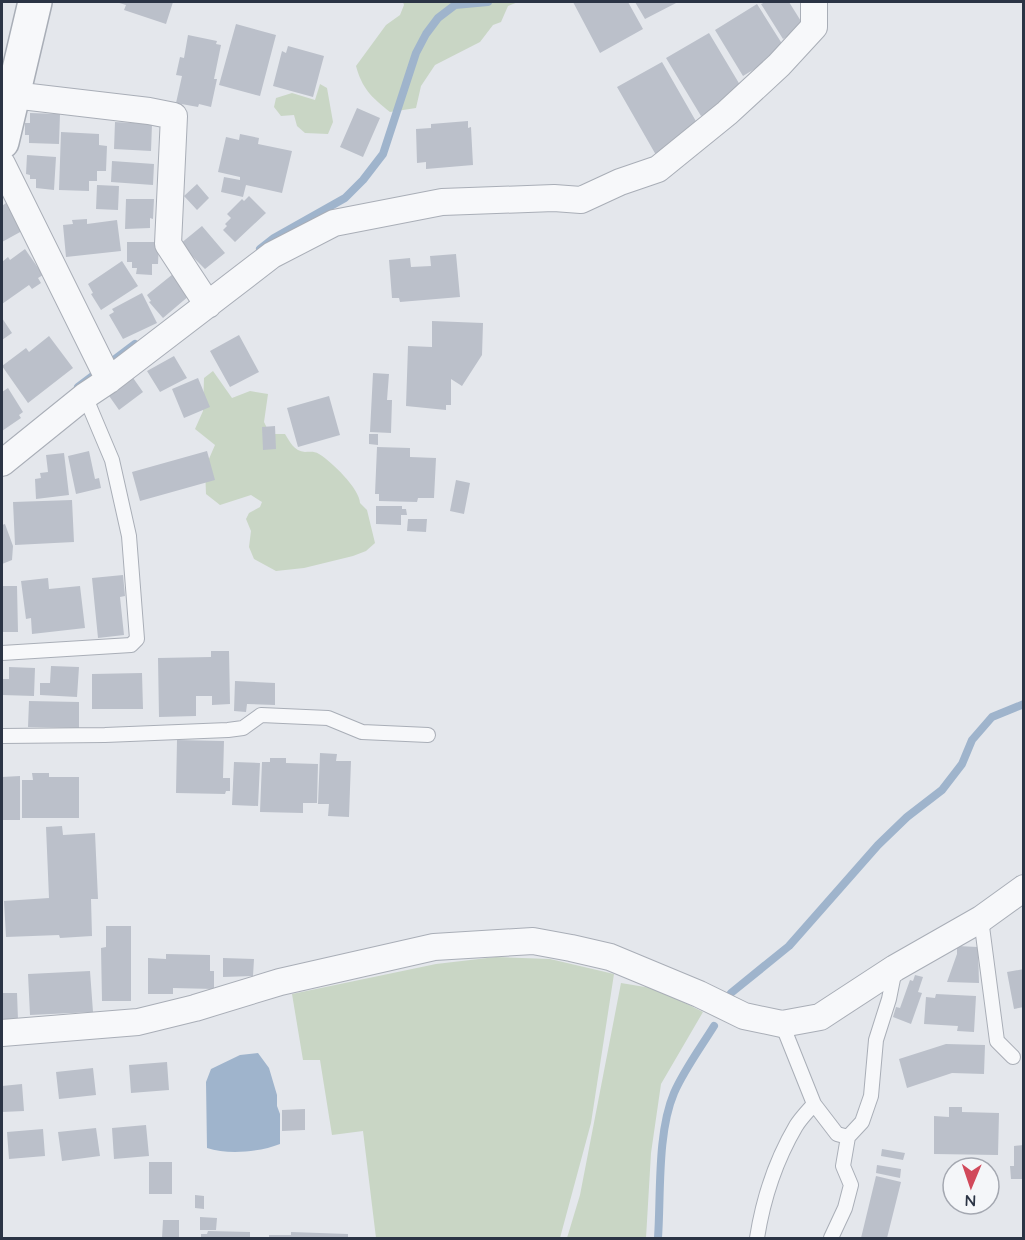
<svg xmlns="http://www.w3.org/2000/svg" width="1025" height="1240" font-family="Quicksand,sans-serif">
	<style>
		.green { fill: #c9d6c5 }
		.water { fill: #9fb4cc }
		.lines { fill: none; stroke-linecap: round; stroke-linejoin: round }
		.stream { stroke: #9fb4cc; stroke-width: 8 }
		.building { fill: #bbc0ca }
		.service-casing { stroke: #a9aeb7; stroke-width: 16 }
		.minor-casing { stroke: #a9aeb7; stroke-width: 28 }
		.tertiary-casing { stroke: #a9aeb7; stroke-width: 36 }
		.service { stroke: #f7f8fa; stroke-width: 14 }
		.minor { stroke: #f7f8fa; stroke-width: 26 }
		.tertiary { stroke: #f7f8fa; stroke-width: 33 }
	</style>
	<rect width="100%" height="100%" fill="#e4e7ec"/>
	<path class="green" d="M403,2H518L508,6L501,22L493,25L480,42L435,65L421,86L416,108L390,112C371,97 362,88 356,66L386,25L400,15L404,5Z
		M320,84L327,88L333,122L328,134L305,133L297,126L294,115L281,116L274,107L276,98L292,93L315,100Z
		M213,371L232,398L250,391L268,394L264,422L270,434H285C290,442 294,451 305,452C310,452 314,451 319,454C331,461 360,489 360,503L367,510L375,543L366,551L353,556L304,568L276,571L254,559L249,547L251,531L246,519L249,513L260,507L262,502L251,495L220,505L206,494L205,468L215,445L195,429L203,411L204,378Z
		M496,957L550,959L614,974L591,1123L560,1238H376L363,1131L332,1135L320,1060H303L292,994L436,964Z
		M621,983L657,989L703,1012L661,1084L651,1153L646,1238H567L580,1195Z"/>
	<path class="water" d="M258,1053L269,1068L277,1095V1106L280,1114V1144C260,1152 228,1155 207,1148L206,1082L211,1069L240,1055Z"/>
	<g class="lines">
		<path class="stream" d="M260,249L274,238L345,198L363,180L383,154L416,53L426,34L438,18L455,5L488,2
			M78,387L135,344
			M731,993L789,946L878,845L907,817L942,790L962,764L972,740L992,717L1024,704
			M658,1238C661,1195 657,1133 674,1093C684,1070 701,1047 714,1026"/>
	</g>
	<path class="building" d="M116,2H173L166,24L124,10L126,5Z
		M573,2H628L643,29L600,53Z
		M635,2H678L645,19Z
		M766,2H789L804,26L783,39L761,4Z
		M757,4L786,50L743,76L715,30Z
		M236,24L276,35L260,96L219,85Z
		M709,33L743,90L701,116L666,58Z
		M188,35L217,41L216,44L221,45L214,79H217L211,107L199,104L198,107L176,103L182,76L176,75L180,57L184,58Z
		M288,46L324,56L313,97L273,86L282,51L286,53Z
		M662,62L701,130L656,155L617,87Z
		M357,108L380,118L363,157L340,147Z
		M30,113L60,114L59,144L29,143V135H25V123H30Z
		M468,121V128L471,127L473,165L426,169V162L417,163L416,129L431,128V124Z
		M115,122L152,124L151,151L114,149Z
		M61,132L99,134V145L107,146L106,171H97V181H89V191L59,190Z
		M240,134L259,138L258,144L292,151L282,193L246,185L243,197L221,192L224,177L240,180V177L218,172L226,137L239,140Z
		M27,155L56,157L54,190L36,188V179H30V175L26,174Z
		M112,161L154,164L153,185L111,182Z
		M197,184L209,198L197,210L184,196Z
		M97,185L119,186L118,210L96,209Z
		M249,196L266,213L235,242L223,230L227,226L225,224L231,218L227,214L242,199L244,201Z
		M126,199H154L153,219L150,218V228L125,229Z
		M6,203L22,231L2,242V206Z
		M87,219V224L117,220L121,251L66,257L63,225L73,224L72,220Z
		M202,226L225,253L205,269L180,244Z
		M127,242H159L158,264H152V275L136,274L137,268H132V262H127Z
		M25,249L43,275L38,278L41,283L32,289L29,285L2,304V262L8,257L10,260Z
		M456,254L460,297L400,302L399,298H392L389,260L410,258L411,267L431,266L430,256Z
		M122,261L138,286L101,310L91,294L93,293L88,284Z
		M173,274L190,295L163,318L149,302L151,301L147,295Z
		M142,293L157,323L123,339L109,315L114,312L112,309Z
		M2,318L12,333L2,340Z
		M432,321L483,323L482,355L462,386L451,379V405H446V410L406,406L408,346L432,347Z
		M239,335L259,372L230,387L210,351Z
		M49,336L73,368L28,403L2,366L26,348L29,352Z
		M174,356L187,378L160,392L147,371Z
		M373,373L389,374L387,400H392L391,433L370,432Z
		M131,375L143,392L119,410L107,393Z
		M198,378L210,407L184,418L172,389Z
		M8,388L23,412L19,415L21,418L2,431V392Z
		M329,396L340,435L298,447L287,408Z
		M275,426L276,449L263,450L262,427Z
		M369,434H378V445L369,444Z
		M377,447L410,448V457L436,458L434,498H418L417,502L379,501V494H375Z
		M89,451L95,479L99,478L101,488L76,494L68,456Z
		M207,451L215,480L140,501L132,472Z
		M64,453L69,495L36,499L35,479L41,478L40,473L48,472L46,455Z
		M456,480L470,483L464,514L450,511Z
		M72,500L74,542L15,545L13,502Z
		M376,506H402V509H406L407,515H401V525L376,524Z
		M408,519H427L426,532L407,531Z
		M5,524L13,546L12,560L2,564V525Z
		M123,575L125,596L120,597L124,635L98,638L92,578Z
		M48,578L49,589L80,586L85,628L32,634L31,618L26,619L21,581Z
		M2,586H17L18,632H2Z
		M211,651H229L230,704L212,705V696H196V716L159,717L158,658L211,657Z
		M51,666L79,667L77,697L40,695V683H50Z
		M9,667L35,668L34,696L2,695V679H9Z
		M142,673L143,709H92V674Z
		M235,681L275,683V705L247,704L246,712L234,711Z
		M29,701L79,702V728L28,727Z
		M177,740L224,741L223,778H230V791H226L225,794L176,793Z
		M320,753L337,754L336,761H351L349,817L328,816L329,804H318Z
		M270,758H286V763L318,764L317,803H303V813L260,812L262,762H270Z
		M234,762L260,763L258,806L232,805Z
		M32,773H49V777H79V818H22V780H33Z
		M20,776V820H2V777Z
		M62,826L63,835L95,833L98,899H91L92,936L60,938L59,935L6,937L4,901L49,898L46,827Z
		M106,926H131V1001H102L101,948L106,947Z
		M957,946L978,947L979,983L947,982L957,954Z
		M166,954L210,955V971H214V989L173,988V994H148V958L166,959Z
		M223,958L254,959L253,976L223,977Z
		M1024,969V1007L1014,1009L1007,972Z
		M90,971L93,1012L30,1015L28,974Z
		M915,975L923,977L918,992L922,993L911,1024L893,1017L896,1007L900,1008L910,980L913,981Z
		M2,993H17L18,1020H2Z
		M936,994L976,996L974,1032L957,1031L958,1026L924,1024L926,997L935,998Z
		M946,1044L985,1045L984,1074L952,1073L907,1088L899,1059Z
		M167,1062L169,1090L131,1093L129,1065Z
		M93,1068L96,1095L59,1099L56,1072Z
		M22,1084L24,1111L2,1112V1086Z
		M949,1107H962V1112L999,1113L998,1155L934,1154V1116L949,1117Z
		M305,1109V1130L282,1131V1110Z
		M146,1125L149,1156L114,1159L112,1128Z
		M96,1128L100,1156L62,1161L58,1132Z
		M43,1129L45,1156L9,1159L7,1132Z
		M1024,1145V1179H1011L1010,1166H1014V1146Z
		M882,1149L905,1153L903,1160L881,1156Z
		M149,1162H172V1194H149Z
		M877,1165L901,1169L900,1178L876,1173Z
		M876,1176L901,1182L887,1238H861Z
		M195,1195L204,1196V1209L195,1208Z
		M200,1217L217,1218L216,1230H200Z
		M163,1220H179V1238H162Z
		M208,1231L250,1232V1238H201V1234H207Z
		M291,1232L348,1234V1238H269V1235H291Z"/>
	<g class="lines">
		<defs>
			<path id="service" d="M2,653L131,645L137,639L129,536L112,460L85,396
				M2,736L105,735L228,730L243,728L261,715L328,718L362,732L428,735
				M981,919L997,1041L1013,1057
				M782,1024L814,1104L837,1134L848,1137L862,1122L871,1096L876,1040L889,999L895,969
				M757,1238C763,1200 776,1160 796,1126C801,1118 808,1111 814,1104
				M831,1238L845,1208L851,1185L843,1166L848,1137"/>
			<path id="minor" d="M13,95L149,111L174,116L168,244L208,305
				M2,164L109,380
				M2,463L85,396L109,380L272,255L334,223L442,202L554,198L581,200L620,182L658,169L727,113L779,65L814,27V2
				M2,1033L138,1022L195,1008L280,982L434,947L533,941L571,948L610,957L699,994L744,1016L782,1024L820,1017L895,968L981,919L1024,888"/>
			<path id="tertiary" d="M2,142L35,2"/>
		</defs>
		<use href="#service" class="service-casing"/>
		<use href="#minor" class="minor-casing"/>
		<use href="#tertiary" class="tertiary-casing"/>
		<use href="#service" class="service"/>
		<use href="#minor" class="minor"/>
		<use href="#tertiary" class="tertiary"/>
	</g>
	<rect width="1025" height="1240" fill="none" stroke="#2b3445" stroke-width="6"/>
	<g transform="translate(971 1186) rotate(182)"><circle r="28" fill="#f4f6f9" stroke="#a4a8b1" stroke-width="1.5"/>
	<path d="M0-4.5L10 22L0 15L-10 22Z" fill="#d1495b"/>
	<text y="-9" font-size="16" font-weight="bold" text-anchor="middle" fill="#2b3445">N</text>
	</g>
</svg>
